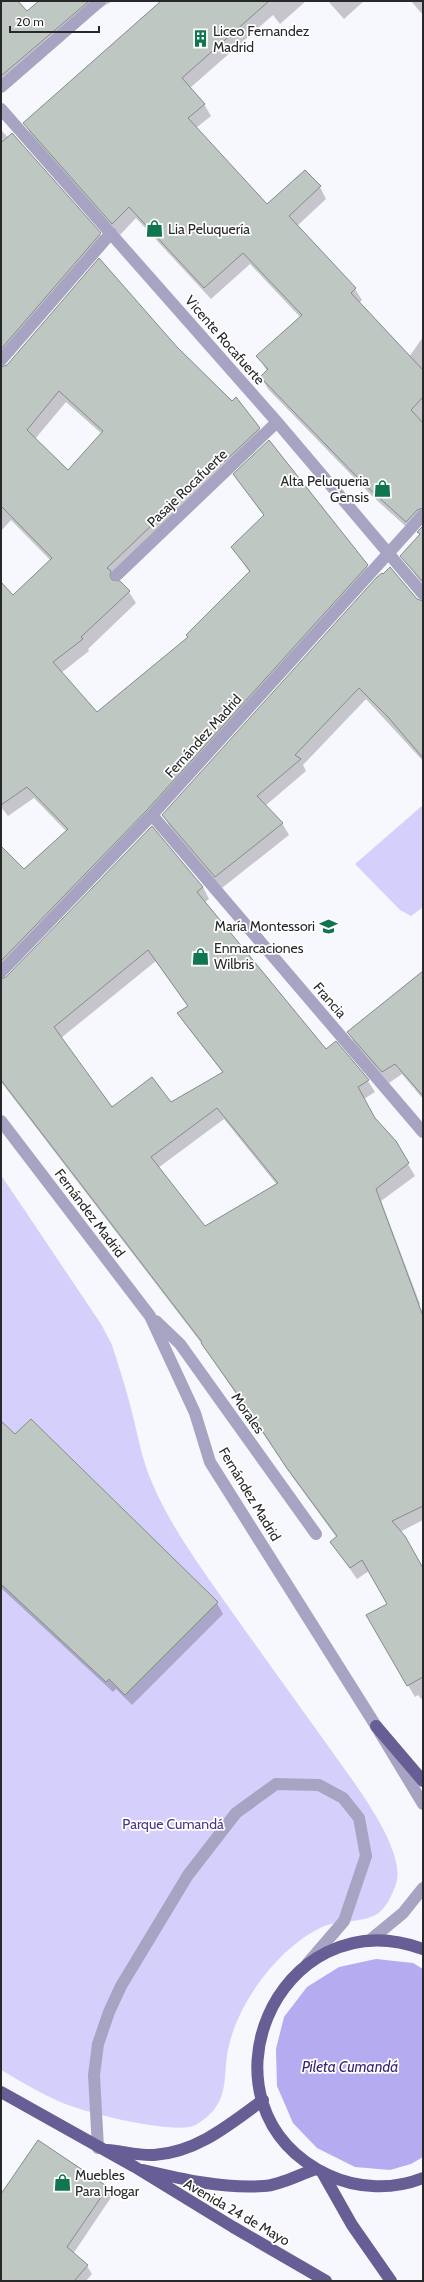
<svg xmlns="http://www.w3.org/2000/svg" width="424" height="2282" font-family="Cabin,sans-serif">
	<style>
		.green { fill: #d5d0fb }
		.water { fill: #b4abf1 }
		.shadow { fill: #0003; fill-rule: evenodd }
		.building { fill: #bec7c2; stroke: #858d88; fill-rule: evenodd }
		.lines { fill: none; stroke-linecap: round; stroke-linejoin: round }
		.minor { stroke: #a7a4c3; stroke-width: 12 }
		.major { stroke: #665e94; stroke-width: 12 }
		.labels { text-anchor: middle; stroke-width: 3.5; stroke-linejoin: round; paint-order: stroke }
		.poi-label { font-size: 14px; fill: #28272a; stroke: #fff; text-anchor: start }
		.street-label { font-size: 14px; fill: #28272a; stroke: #fff }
		.park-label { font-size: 14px; fill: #493687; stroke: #fff }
		.water-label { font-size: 15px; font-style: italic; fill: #3a2474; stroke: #fff }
	</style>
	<rect width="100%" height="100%" fill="#f7f7fe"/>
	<path class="green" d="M423,805V907L411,916L400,910L355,864Z
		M1,1175L101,1324L112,1345C118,1364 124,1382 129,1401C137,1429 141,1459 153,1485C174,1533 207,1576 237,1619C270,1665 303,1711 336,1757C355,1784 403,1846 397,1880C395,1890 386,1909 377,1914C360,1924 338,1919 320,1928C276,1950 234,2007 227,2056C224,2077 227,2094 213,2111C207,2117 197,2126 189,2127C161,2131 96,2115 68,2105C46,2097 22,2082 1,2070Z"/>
	<path class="water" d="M376,1959L413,1963L423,1969V2157L411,2164L390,2170L355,2167L317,2148L293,2123L277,2086L276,2049L284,2017L307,1987L339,1967Z"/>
	<path class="shadow" d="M1,1H17L26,13L40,1H113L102,7L1,79Z
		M162,1H306L280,24L273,15L190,88L204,104L211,116L196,128L267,205L320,187L326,199L297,226L355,289L362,300L359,303L409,357L423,337V523L413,533L371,495L268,389L261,377L267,371L258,357L301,318L250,264L211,299L136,218L120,235L31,135L25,123Z
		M328,1H364L344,19Z
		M411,1H423V15Z
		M1,130L100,234L107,246L1,367Z
		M177,347L259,428L266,440L114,579L129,592L136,603L88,649L89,651L61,673L97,714L189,637L250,573L232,547L264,516L234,475L367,566L374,577L153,821L1,980V847L24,871L67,832L34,798L8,816L1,807V584L13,596L51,561L11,520L1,531V368ZM66,402L102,434L68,472L35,439Z
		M423,528V585L401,556L420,535L419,533Z
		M417,600L423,602V761L366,699L303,765L306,771L265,806L282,823L289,835L222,888L170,827L163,815Z
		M203,887L209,899L204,903L326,1050L335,1043L368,1081L375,1092L364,1099L375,1120L395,1142L415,1176L381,1201L420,1304L415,1307L423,1329V1520L400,1532L423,1570V1701L418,1695L415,1697L367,1616L388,1605L369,1571L357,1579L331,1542L337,1538L294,1479L202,1344L1,1082V995ZM156,961L188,1007L178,1013L185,1024L223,1073L171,1104L112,1108L61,1038ZM224,1119L277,1185L205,1228L158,1168Z
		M423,974V1099L402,1074L389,1083L355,1044L348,1032Z
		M1,1423L217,1603L223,1614L132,1705L116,1689L113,1692L1,1588Z
		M107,2188L112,2196L73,2254L87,2266L92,2274L86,2281H1V2196Z"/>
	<path class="building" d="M1,1H18L27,11L39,1H89L1,76Z
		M161,1H269L182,78L205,104L188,118L267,204L305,170L321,186L289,216L356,288L351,293L423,370V397L411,410L423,423V508L417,510L406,522L363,483L260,377L268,369L256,356L302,315L243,253L204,288L129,207L112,224L23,123Z
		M12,133L101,233L1,349V143Z
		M99,258L177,347L232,401L236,397L260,428L224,462L219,456L187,487L155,522L107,568L111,571L110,576L112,580L120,581L130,591L81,637L83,639L53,662L97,712L188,637L186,635L250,571L231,547L264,515L233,474L269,440L368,565L147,810L1,961V846L24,869L68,829L27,787L1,805V582L13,595L52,558L1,506V367L7,365ZM59,391L103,431L68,470L27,430Z
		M423,526V582L400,556L420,534L417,532Z
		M390,567L417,599L423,601V758L388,717L359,688L295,755L301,759L257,796L283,823L215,877L162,815L377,577L382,573L383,574Z
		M152,826L203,887L197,892L326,1049L336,1041L369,1080L358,1087L375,1118L396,1141L409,1163L376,1189L423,1316V1506L392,1521L405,1536L423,1568V1677L407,1686L366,1615L387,1604L362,1560L350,1568L330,1542L337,1536L286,1467L250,1412L201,1343L202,1342L1,1080V979L6,977ZM148,950L188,1006L177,1013L223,1072L171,1102L152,1077L112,1107L54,1027ZM217,1108L278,1183L205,1226L151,1157Z
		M423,971V1096L395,1064L382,1072L347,1032Z
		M31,1419L218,1602L125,1695L109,1679L106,1682L1,1584V1421L15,1434Z
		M38,2140L108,2187L67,2247L88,2265L74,2281H1V2194Z"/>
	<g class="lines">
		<path class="minor" d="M1,87L100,1
			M1,109L277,422L423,594
			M1,360L111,233
			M117,575L277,422
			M152,815L423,1132
			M1,972L152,815L423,515
			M1,1121L150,1316L195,1413L210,1462L376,1726L423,1804
			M156,1321L180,1344L316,1534
			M369,1941L403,1913L423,1888
			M98,2148L94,2075L98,2044L109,2012L121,1986L188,1875L236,1813L276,1784L319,1785L343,1798L359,1818L366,1856L344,1921L307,1964"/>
		<path class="major" d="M376,1726L423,1781
			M423,1949C277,1896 187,2107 328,2175C358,2189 393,2190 423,2178
			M1,2092L135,2167L233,2227L326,2281
			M107,2150C122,2151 139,2156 154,2155C197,2152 229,2125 263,2100
			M143,2170C181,2179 224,2189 264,2186C281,2185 300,2174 316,2169
			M322,2172L352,2225L391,2281"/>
	</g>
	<defs>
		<symbol id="building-bare" viewBox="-9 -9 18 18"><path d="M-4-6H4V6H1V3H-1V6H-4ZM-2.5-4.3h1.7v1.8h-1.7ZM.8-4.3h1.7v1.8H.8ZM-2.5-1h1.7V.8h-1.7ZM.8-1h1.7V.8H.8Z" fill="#0f764f" stroke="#fff" stroke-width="2.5" paint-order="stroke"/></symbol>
		<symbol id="shop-bare" viewBox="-9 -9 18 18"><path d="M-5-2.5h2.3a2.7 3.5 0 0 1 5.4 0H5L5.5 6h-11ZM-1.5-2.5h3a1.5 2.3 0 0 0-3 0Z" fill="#0f764f" stroke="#fff" stroke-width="2.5" paint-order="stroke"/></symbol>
		<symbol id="school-bare" viewBox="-9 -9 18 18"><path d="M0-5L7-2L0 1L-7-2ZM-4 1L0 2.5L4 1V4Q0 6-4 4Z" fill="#0f764f" stroke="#fff" stroke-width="2.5" paint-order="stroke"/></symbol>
	</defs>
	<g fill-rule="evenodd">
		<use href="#building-bare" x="188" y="26" width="25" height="25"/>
		<use href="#shop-bare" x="142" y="216" width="25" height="25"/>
		<use href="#shop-bare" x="370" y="476" width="25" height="25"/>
		<use href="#school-bare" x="316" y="914" width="25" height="25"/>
		<use href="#shop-bare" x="188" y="944" width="25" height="25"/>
		<use href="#shop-bare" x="50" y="2170" width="25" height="25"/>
	</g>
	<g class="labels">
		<g class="poi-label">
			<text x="213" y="36">Liceo Fernandez<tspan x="213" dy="16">Madrid</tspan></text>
			<text x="168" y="234">Lia Peluquería</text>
			<text x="369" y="486" text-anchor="end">Alta Peluqueria<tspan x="369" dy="16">Gensis</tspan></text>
			<text x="315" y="931" text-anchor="end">María Montessori</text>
			<text x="214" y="953">Enmarcaciones<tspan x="214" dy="16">Wilbris</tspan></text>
			<text x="75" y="2180">Muebles<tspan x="75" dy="16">Para Hogar</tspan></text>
		</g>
		<g class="street-label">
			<text transform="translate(225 340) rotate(49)" y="5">Vicente Rocafuerte</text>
			<text transform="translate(187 488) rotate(-44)" y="5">Pasaje Rocafuerte</text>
			<text transform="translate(203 736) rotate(-48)" y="5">Fernández Madrid</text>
			<text transform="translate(330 1000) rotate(49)" y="5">Francia</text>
			<text transform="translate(90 1213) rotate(53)" y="5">Fernández Madrid</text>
			<text transform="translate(248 1413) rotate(55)" y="5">Morales</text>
			<text transform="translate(250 1494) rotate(59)" y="5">Fernández Madrid</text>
			<text transform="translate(237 2212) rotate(30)" y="5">Avenida 24 de Mayo</text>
		</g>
		<g class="park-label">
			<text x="173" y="1829">Parque Cumandá</text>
		</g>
		<g class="water-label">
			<text x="350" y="2072">Pileta Cumandá</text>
		</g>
	</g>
	<rect width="424" height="2282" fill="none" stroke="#28272a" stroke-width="4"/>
	<path d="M10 26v6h89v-6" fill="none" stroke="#28272a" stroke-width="2"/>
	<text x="16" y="26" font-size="12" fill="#28272a" stroke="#ffffff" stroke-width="3" paint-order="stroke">20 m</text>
</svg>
